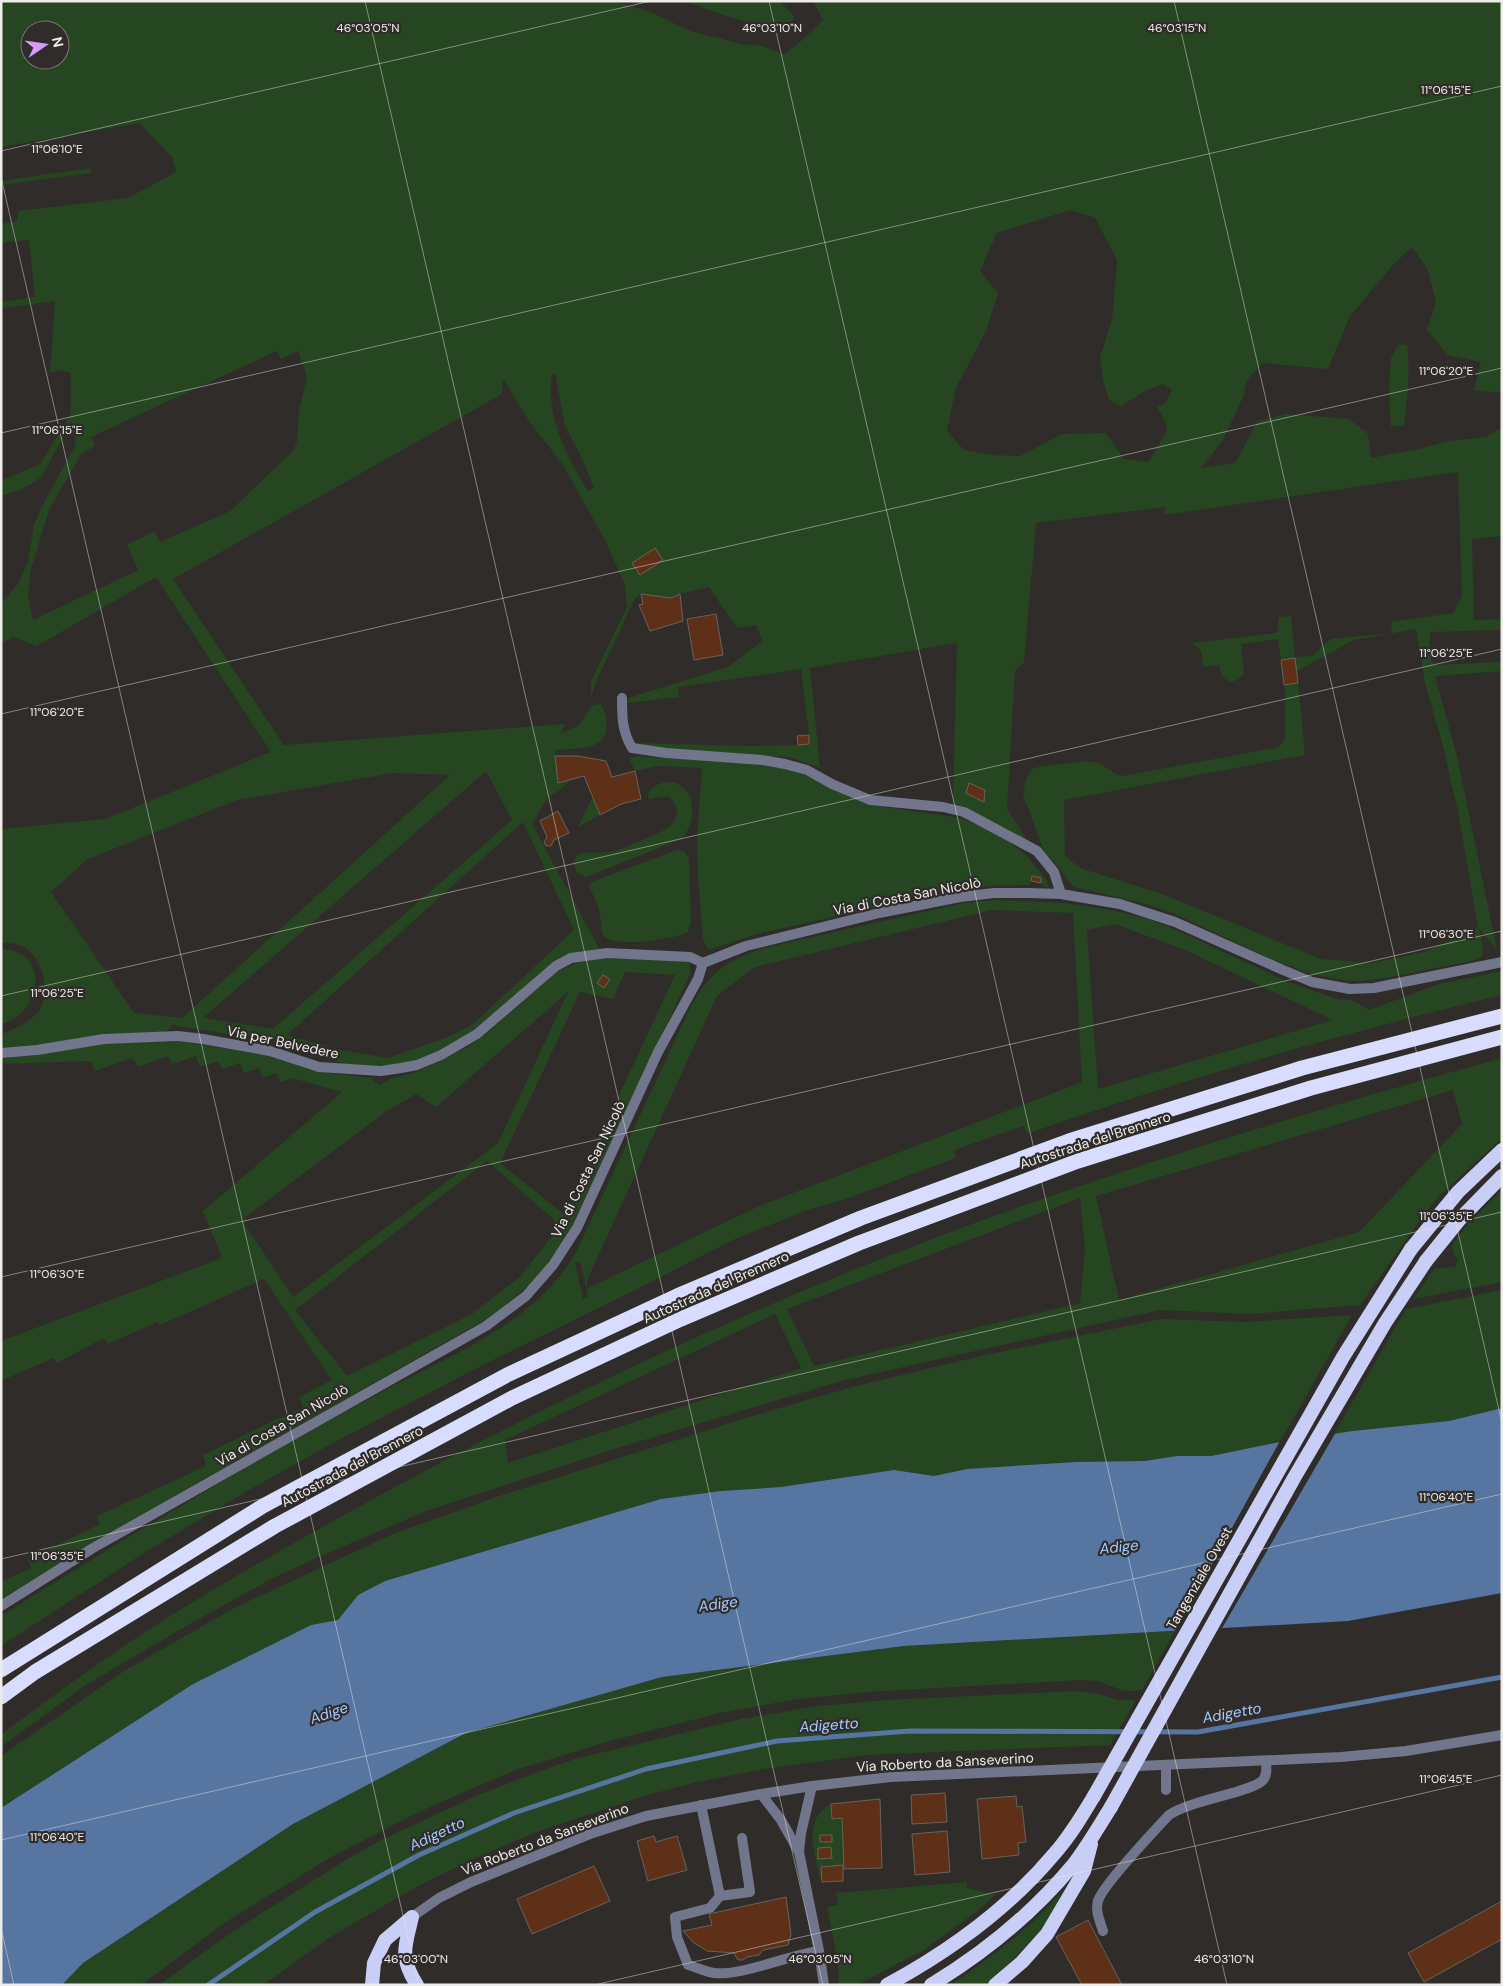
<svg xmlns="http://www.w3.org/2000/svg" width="1503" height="1986" font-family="'DM Sans',sans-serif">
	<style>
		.green { fill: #254620; fill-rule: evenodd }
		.water { fill: #5675a0 }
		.pier { fill: #302c2a }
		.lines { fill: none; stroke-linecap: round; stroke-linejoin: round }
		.stream { stroke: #5675a0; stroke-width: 5 }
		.building { fill: #5f3018; stroke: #67625f }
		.service { stroke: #72768c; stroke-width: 10 }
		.minor { stroke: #72768c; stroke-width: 10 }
		.tertiary { stroke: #72768c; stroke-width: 10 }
		.trunk { stroke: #c8cef6; stroke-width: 14 }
		.motorway { stroke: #d8ddff; stroke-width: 15 }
		.trunk-bridge { stroke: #c8cef6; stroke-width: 14 }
		.ticks { fill: none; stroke: #eeebe9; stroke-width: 1; stroke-opacity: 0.45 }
		.labels { text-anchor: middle; stroke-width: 4.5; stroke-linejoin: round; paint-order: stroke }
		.street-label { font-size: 14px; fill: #eeebe9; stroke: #302c2a }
		.water-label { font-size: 15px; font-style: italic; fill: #a4caff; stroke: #302c2a }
		.ticks-label { font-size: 12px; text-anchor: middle; fill: #eeebe9; stroke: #302c2a; stroke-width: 4.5; stroke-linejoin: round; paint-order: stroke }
	</style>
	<rect width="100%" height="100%" fill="#302c2a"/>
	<path class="green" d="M1,1H614L651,12L690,31L742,44L762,46L784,54L799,43L823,20L813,1H1502V393L1474,390L1481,362L1448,355L1427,330L1436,302L1427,268L1412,247L1391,267L1349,318L1328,369L1263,363L1247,380L1243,397L1223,440L1201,468L1235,463L1258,421L1286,414L1349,419L1368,434L1371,458L1423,448L1450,441L1486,437L1502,427V536L1472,539L1474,620L1502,619V630L1431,632C1428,645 1428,654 1434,665L1502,662V671L1435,676L1457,756L1497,950L1479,928L1483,947L1482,956L1472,961L1385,978L1360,981L1344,980L1311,974L1269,958L1175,914L1146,904L1074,887L1043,849L1023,794L1026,779L1032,769L1038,767L1086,761L1099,763L1116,774L1122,776L1275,748C1282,745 1284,742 1285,735V688L1278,639L1241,644L1244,674C1232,687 1222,682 1219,665L1204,667L1201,651L1192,643L1277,633L1279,617L1291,616L1295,657L1312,656L1331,639L1392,633L1391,622L1453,613L1462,596L1458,472L1164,515L1165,507L1036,523L1024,662L1015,671L1007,809L1028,841L966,808L953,804L957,643L810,668L820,768L790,757L666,750L636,743L750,746L798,745L809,735L801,669L678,687L679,697L627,703L628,698L728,667L762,641L756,625L737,628L709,587L680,594L671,598L641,594L635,598L596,682L591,698V681L627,607L625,585L606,542L563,465L529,421L503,379L502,394L173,579L284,745L565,724L561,734L578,726L593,705L601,704C607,715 611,735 598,743C589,749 566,749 555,750L558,783L571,781L546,800L532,824L600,950L583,951L561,959L471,1032L431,1055L395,1066L344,1064L277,1042L172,1025L168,1030L163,1032L21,1048L2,1047L1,1034C15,1029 31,1022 40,1009C51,991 42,957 24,947C17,943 9,943 1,943V829L105,819L271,752L156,577L37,646L13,637L1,644V603L18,584L28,561L34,525L42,506L76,444L71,422L42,476C31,487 16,491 1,496V481L40,464L71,414V373L62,370L50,372L55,301L1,308V302L35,297L29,240L1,243V224L17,221L18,211L128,198L176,172L172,157L139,123L1,147ZM30,30H60V60H30ZM1071,210L1095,218L1117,260L1112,320L1100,357L1103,380L1109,400L1121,406L1145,391L1163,384L1172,390L1166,402L1157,407L1166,423L1167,431L1148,462L1124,459L1106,433L1062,434L1020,456L992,455L964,450L947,431L956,388L986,331L998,293L980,271L997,233ZM277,351L281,359L298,351L307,377L299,411L297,442L293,451L230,511L160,542L155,531L127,545L138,570L33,620L28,596L31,569L49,510L81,454L95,446L91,437ZM552,373H555L565,426L582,458L594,488L588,491C567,457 545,414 552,373ZM1416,629L1425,683L1443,746L1458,812L1478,927L1428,951L1397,958L1370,963L1321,959L1162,894L1080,868L1065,856L1064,800L1305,755L1297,671L1354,640ZM486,771L512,820L273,1029L203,1018ZM393,773L450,775L182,1018L134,1013L51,892L88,859L237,800ZM969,783L985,790L984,801L967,794ZM523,822L574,930L472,1025L448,1037L388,1058L336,1049L287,1035Z
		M685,1H780L794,16L787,33L726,16Z
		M91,168V173L1,185V181Z
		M1399,344L1407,345C1411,372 1407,398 1404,425L1391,427L1389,391L1391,357Z
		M638,756L743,763L788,769L810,777L869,805L961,818L1003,837L1025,854L1046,879L1048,887H1045L1041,883V878L1032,876L1030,885L990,886L933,895L756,934L709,950L703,940L698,877L697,840L702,768L657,766L635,771L629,758Z
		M665,782C697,780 699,821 681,839L586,877L577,873L574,865L575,857C586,849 596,854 609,852C628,848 648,837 667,829C679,819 681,806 668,796L648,799C648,788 655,785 665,782Z
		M592,798L600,815L578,827Z
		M677,850L685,852L689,859L691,922L688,932C678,939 613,948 605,937C599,929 602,919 599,911C597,903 593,894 589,886L591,882Z
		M994,900L1066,903L1116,911L1148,919L1172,928L1288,982L1337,999L1352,1000L1369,1010L1439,984L1502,971V995C1341,1034 1183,1079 1027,1134L1024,1126L954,1150L956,1158L846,1199L810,1209L735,1239L645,1285L481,1366L333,1443L249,1490L144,1553L1,1646V1616C95,1557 190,1499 287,1444C322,1425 357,1405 393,1386C459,1351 541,1319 578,1248L692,1004C713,970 727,960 764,948L963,903ZM992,910L1073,913L1082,1082L757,1207L586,1289L589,1276L717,996L755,967ZM1115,924L1185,950L1333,1020L1098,1089L1087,930ZM580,1262L588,1296L583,1299L575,1263Z
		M1,949C52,951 42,1014 1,1024Z
		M599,958L655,959L690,963V975L565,1240L536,1279L495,1314L188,1488L1,1601V1582L31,1568L28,1560L100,1524L97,1516L206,1466L203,1455L303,1407L299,1397L332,1380L264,1279L160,1325L157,1322L108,1344L104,1338L57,1363L54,1358L3,1380L1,1376V1341L222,1258L203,1211L342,1092L292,1078L281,1082L276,1073L262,1078L259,1068L244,1073L240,1063L222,1069L218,1061L200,1067L196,1056L172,1064L168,1056L138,1067L132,1058L95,1071L91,1061L1,1064V1058L30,1056L99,1043L184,1042L271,1056L308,1069L321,1072L373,1078V1082L380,1085L390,1079L416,1072L467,1047L485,1035L555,973L574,964ZM625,972L675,975L564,1214L500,1163L580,992L613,999ZM568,992L498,1143L293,1297L242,1220L384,1113L416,1094L436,1107ZM487,1161L560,1225L521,1276L472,1314L347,1376L295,1310Z
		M1502,1058V1138L1439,1196L1423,1216L1360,1305L1249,1314L1160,1310L845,1380L624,1446L426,1511L323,1555L275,1577L188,1625L84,1686L1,1747V1735C59,1691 117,1649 178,1611C249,1567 322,1527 395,1487C597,1378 808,1281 1025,1205C1182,1150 1341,1102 1502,1058ZM1453,1090L1462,1124L1359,1232L1119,1300L1096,1196ZM1080,1198L1085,1250L1080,1303L814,1366L787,1309ZM775,1314L801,1368L508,1463L505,1440Z
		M1502,1190V1282L1413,1299L1435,1268L1455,1267L1458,1259L1454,1255L1452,1245L1468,1224Z
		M1502,1290V1408L1449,1421L1334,1434L1406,1309Z
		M1352,1315L1280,1442L1211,1456H1177L1144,1461L967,1469L934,1476L894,1470L781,1487L721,1491L661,1499L385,1581L358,1595L338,1620L311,1625L193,1684L1,1808V1756L124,1671L232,1609L393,1534L499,1496L749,1417L852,1387L985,1355L1161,1319L1245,1322Z
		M1175,1631L1142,1690C1124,1693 1119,1689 1103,1683C1097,1680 1089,1681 1082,1680L868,1692L798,1699L720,1713L606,1742L516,1770L462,1793L419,1812L333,1856L229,1920L141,1985H62L83,1963L293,1824L466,1733L662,1677L904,1646Z
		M1075,1691L1100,1694L1117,1700H1136L1110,1745L866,1755L764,1769L697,1782L644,1796L534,1833L471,1860L416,1887L329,1938L263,1985H159L232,1932L349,1858L383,1839L476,1796L540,1771L575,1759L741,1719L818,1706L886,1700Z
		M831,1804L832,1819L842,1818L844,1869H843L842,1866L822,1867L821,1882C816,1856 800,1821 831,1804ZM831,1847L832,1858H818V1848Z
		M967,1882V1888L995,1895L979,1910L924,1950L859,1984L839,1985L838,1963L827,1907L838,1905L836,1893Z
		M1059,1894C1063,1915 1007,1965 991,1980L986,1985H951C989,1958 1029,1931 1059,1894Z"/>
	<path class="water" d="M1502,1408V1593L1348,1621L904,1646L662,1677L466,1733L293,1824L83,1963L62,1985H1V1808L193,1684L311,1625L338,1620L358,1595L385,1581L661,1499L721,1491L781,1487L894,1470L934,1476L967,1469L1076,1462L1144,1461L1177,1456H1211L1280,1442L1353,1431L1449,1421Z"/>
	<path class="pier" d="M1336,1432L1221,1630L1174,1633L1281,1439Z"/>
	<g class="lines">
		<path class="stream" d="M208,1985L315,1912L419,1855L514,1813L646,1769L777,1741L910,1731L1198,1732L1502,1677"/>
	</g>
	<path class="building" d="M655,548L663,560L640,575L632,563Z
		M641,594L671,598L680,594L683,621L650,631L639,605L643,604Z
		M716,614L723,655L694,660L687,619Z
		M1295,658L1298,683L1284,685L1281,660Z
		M809,735V744L798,745L797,736Z
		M555,756H578L606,761L612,777L635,771L641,799L621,804L600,815L584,776L558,783Z
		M969,783L985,790L984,802L966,793Z
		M558,811L569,833L554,840L551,846H546L544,842L547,837L540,821Z
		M1032,876L1041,878V883L1031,881Z
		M603,975L610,979L604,988L597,983Z
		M945,1793L947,1822L912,1824L911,1795Z
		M1016,1796L1017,1807L1022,1806L1026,1842L1018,1843L1019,1855L982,1859L977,1799Z
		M880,1799L882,1868L844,1869L842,1818L832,1819L831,1804Z
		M947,1831L950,1872L915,1875L912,1834Z
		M820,1835H832V1842H820Z
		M654,1836L656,1842L677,1836L687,1870L648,1881L637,1841Z
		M831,1847L832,1858L818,1859V1848Z
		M843,1865V1881L822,1882L821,1867Z
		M594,1866L610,1901L532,1934L517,1899Z
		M786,1897L791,1934L788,1945L763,1950L759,1955L747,1957L743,1960H738L734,1953L707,1951L694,1943L683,1931L712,1925L709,1914Z
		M1502,1901V1939L1424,1982L1408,1953Z
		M1088,1920L1122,1985H1082L1056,1937Z"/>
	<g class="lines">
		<path class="service" d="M1166,1766V1790
			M701,1805L720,1896L750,1892L742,1838
			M720,1896L710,1908L675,1917L677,1937L688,1965C696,1967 706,1972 714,1973C742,1976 789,1955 819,1951
			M1103,1931C1100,1921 1095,1911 1098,1901C1102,1886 1155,1830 1169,1815C1190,1800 1253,1792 1263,1780C1268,1774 1266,1767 1266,1761"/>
		<path class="minor" d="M622,698C622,717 622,731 632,748L666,753L762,760L785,764L807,770L832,784L870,800L943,807L964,812L1037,851L1054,872L1061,894
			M1,1053L37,1050L104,1039L178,1036L203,1039L270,1051L319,1067L381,1071L401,1068L417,1065L441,1055L477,1034L556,966L571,958L607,953L690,957L703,963
			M1,1606L93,1548L486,1326L526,1296L553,1265L577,1228L658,1052L698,979L703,963L746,946L879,913L960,897L994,893H1028L1061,894L1120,904L1175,922L1283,970L1312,982L1350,989L1374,988L1502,962"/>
		<path class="tertiary" d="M812,1786L801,1833L799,1852L819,1951L824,1985
			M761,1794L781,1820L799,1852
			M412,1917L439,1898L471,1882L590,1834L646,1816L761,1794L812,1786L891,1777L1341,1757L1406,1751L1502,1735"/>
		<path class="trunk" d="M1411,1249L1458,1192L1502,1150
			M1426,1261L1459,1220L1502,1176
			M412,1917C405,1947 399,1957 417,1985
			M372,1985L374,1963L385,1940L412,1917
			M887,1985C950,1951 1009,1908 1055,1853C1070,1836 1082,1816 1094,1796
			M931,1985C984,1953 1033,1913 1073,1865C1087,1847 1099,1826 1111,1807
			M995,1985L1022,1962L1047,1934L1084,1871L1091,1844"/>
		<path class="motorway" d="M1,1670L263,1506L507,1375L677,1296L861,1218L1069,1141L1302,1068L1502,1016
			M1,1697L35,1672L275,1526L512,1398L681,1319L859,1243L1078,1161L1311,1088L1502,1037"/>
		<path class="trunk-bridge" d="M1094,1796L1343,1357L1411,1249
			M1111,1807L1294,1478L1385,1323L1426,1261"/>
	</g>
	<path class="ticks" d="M365,1L823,1985M769,1L1227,1985M1174,1L1502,1423M1,151L651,1M1,177L419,1985M1,433L1502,86M1,714L1502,368M1,996L1502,649M1,1277L1502,931M1,1559L1502,1212M1,1840L1502,1494M1,1928L14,1985M594,1985L1502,1775"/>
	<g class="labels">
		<g class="street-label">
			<text transform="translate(907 896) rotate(-11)" y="5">Via di Costa San Nicolò</text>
			<text transform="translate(283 1042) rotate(12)" y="5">Via per Belvedere</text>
			<text transform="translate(1095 1140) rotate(-18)" y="5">Autostrada del Brennero</text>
			<text transform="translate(588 1169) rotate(-64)" y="5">Via di Costa San Nicolò</text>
			<text transform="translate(716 1287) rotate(-24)" y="5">Autostrada del Brennero</text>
			<text transform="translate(282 1425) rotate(-30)" y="5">Via di Costa San Nicolò</text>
			<text transform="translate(352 1466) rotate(-28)" y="5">Autostrada del Brennero</text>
			<text transform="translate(1199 1578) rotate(-60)" y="5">Tangenziale Ovest</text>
			<text transform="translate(945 1762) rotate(-3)" y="5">Via Roberto da Sanseverino</text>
			<text transform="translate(545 1839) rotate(-21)" y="5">Via Roberto da Sanseverino</text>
		</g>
		<g class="water-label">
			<text transform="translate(1119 1547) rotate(-6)" y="5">Adige</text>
			<text transform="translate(718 1604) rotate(-8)" y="5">Adige</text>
			<text transform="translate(329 1713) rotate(-19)" y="5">Adige</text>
			<text transform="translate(1232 1713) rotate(-10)" y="5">Adigetto</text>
			<text transform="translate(829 1725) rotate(-4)" y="5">Adigetto</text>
			<text transform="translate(437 1834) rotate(-25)" y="5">Adigetto</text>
		</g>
	</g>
	<g class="ticks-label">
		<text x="368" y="32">46°03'05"N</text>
		<text x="772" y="32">46°03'10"N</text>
		<text x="1177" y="32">46°03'15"N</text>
		<text x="1446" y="94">11°06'15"E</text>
		<text x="57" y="153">11°06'10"E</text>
		<text x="1446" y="375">11°06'20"E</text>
		<text x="57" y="434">11°06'15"E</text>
		<text x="1446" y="657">11°06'25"E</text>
		<text x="57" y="716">11°06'20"E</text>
		<text x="1446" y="938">11°06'30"E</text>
		<text x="57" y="997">11°06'25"E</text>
		<text x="1446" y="1220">11°06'35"E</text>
		<text x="57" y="1278">11°06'30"E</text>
		<text x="1446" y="1501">11°06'40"E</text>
		<text x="57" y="1560">11°06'35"E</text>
		<text x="1446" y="1783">11°06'45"E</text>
		<text x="57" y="1841">11°06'40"E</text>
		<text x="416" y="1963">46°03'00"N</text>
		<text x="820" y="1963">46°03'05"N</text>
		<text x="1224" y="1963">46°03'10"N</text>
	</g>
	<rect width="1503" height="1986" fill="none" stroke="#eeebe9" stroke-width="5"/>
	<g transform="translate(45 45) rotate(77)"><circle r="24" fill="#302c2a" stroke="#7c7876"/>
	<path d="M0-4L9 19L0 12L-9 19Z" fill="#d59bfa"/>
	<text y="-8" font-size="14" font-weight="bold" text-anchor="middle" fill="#eeebe9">N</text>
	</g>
</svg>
